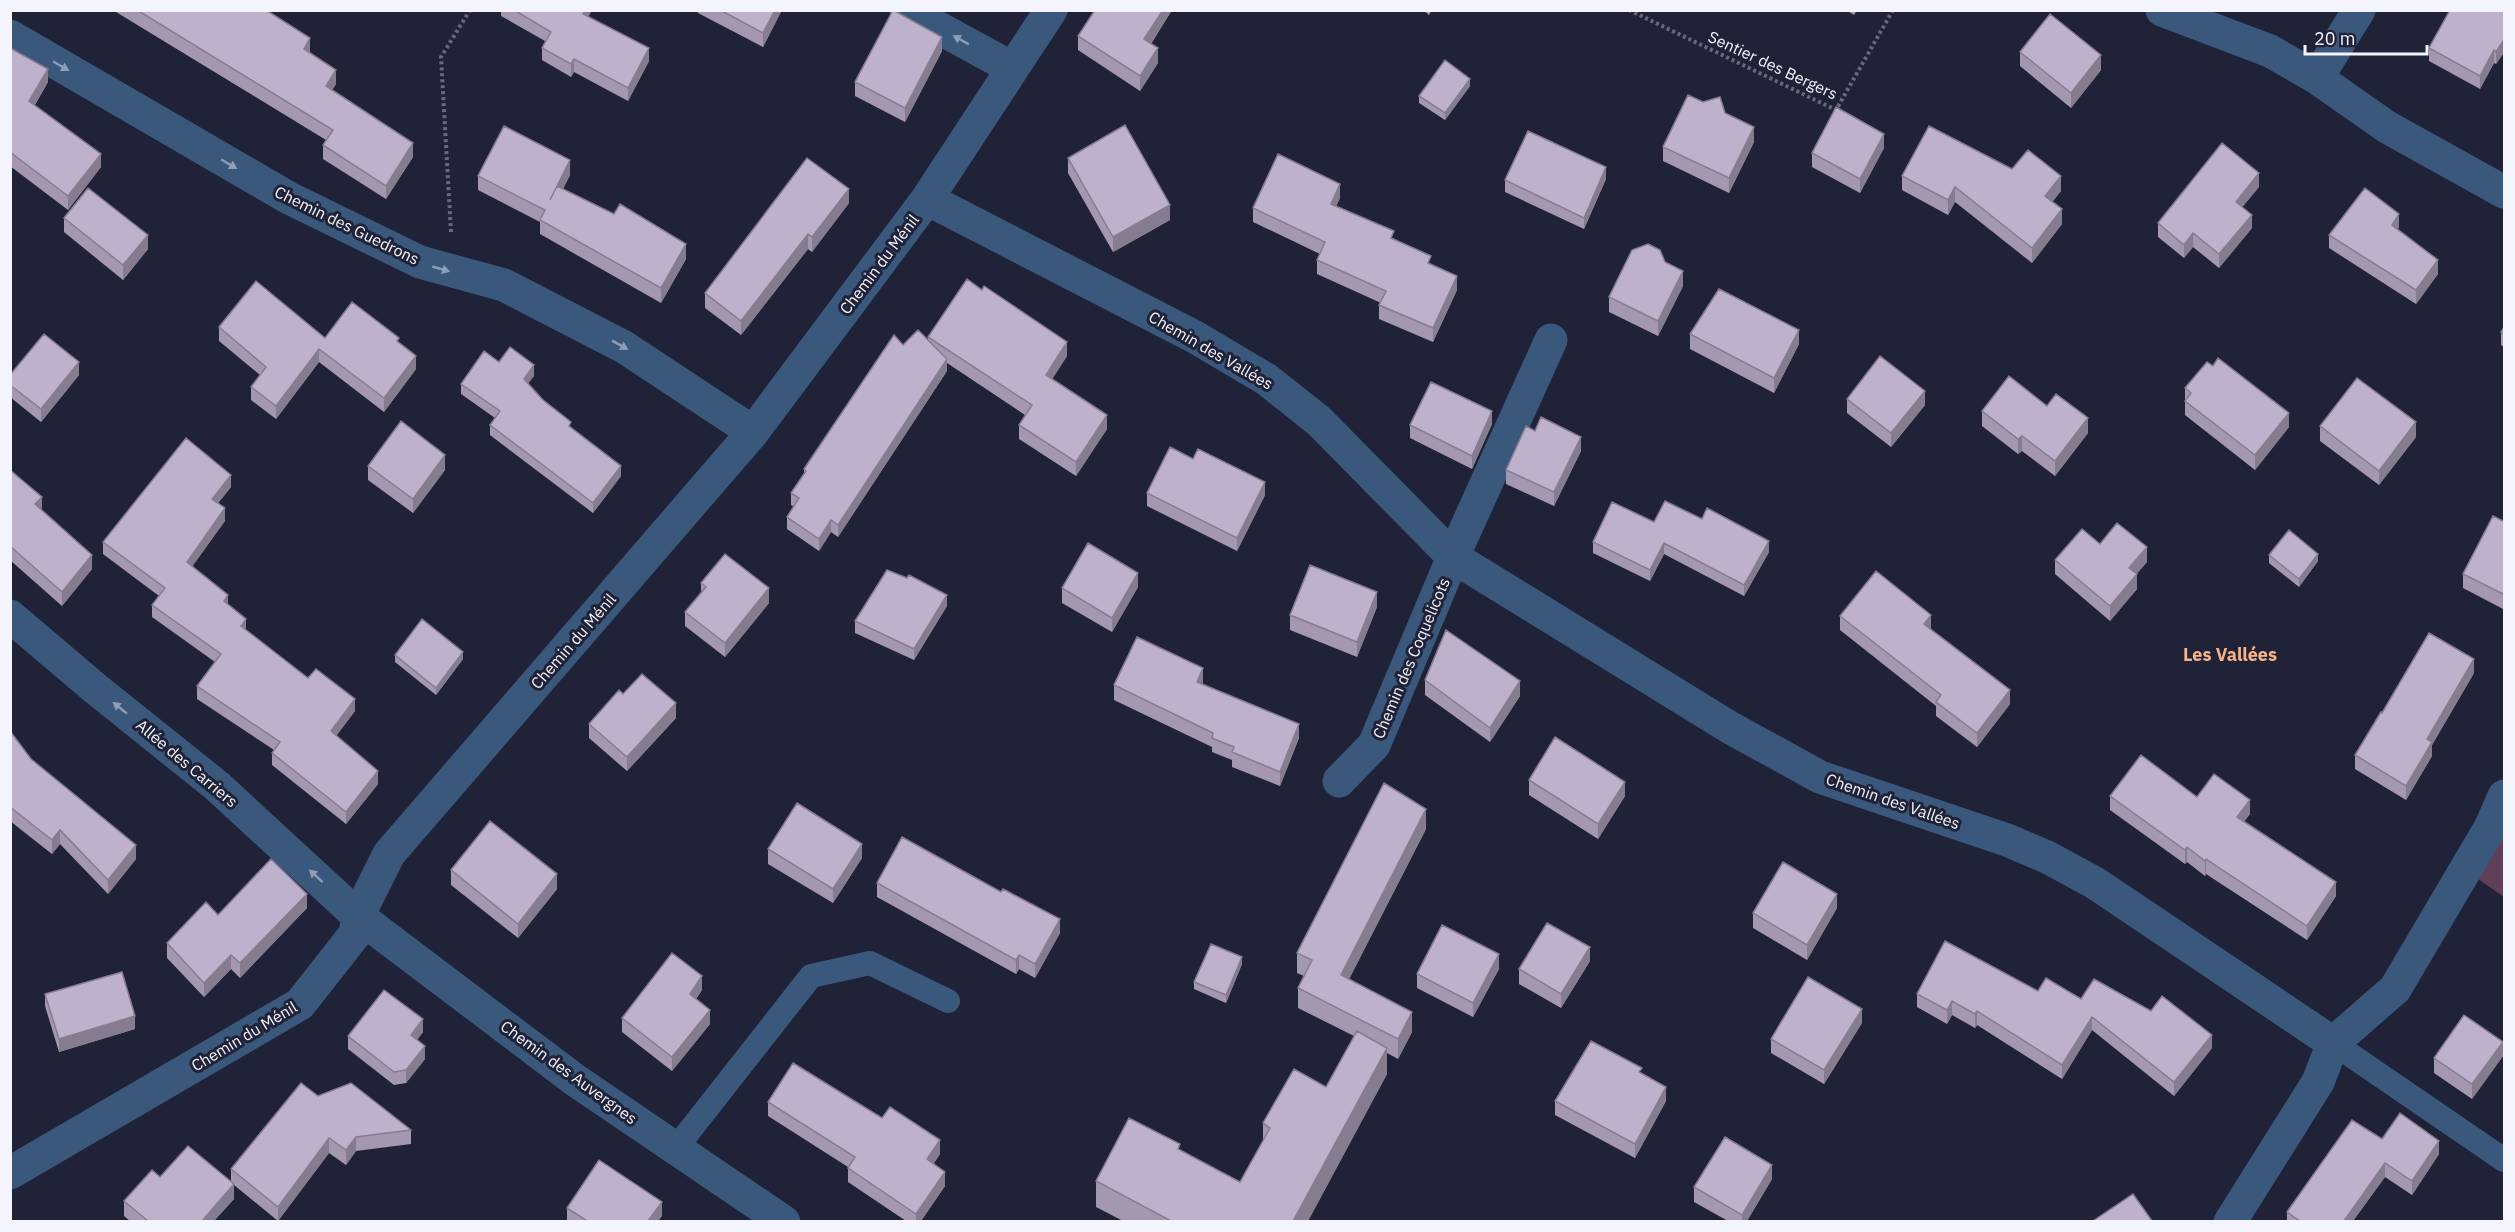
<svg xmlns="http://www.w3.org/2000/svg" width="2515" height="1232" font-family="'IBM Plex Sans',sans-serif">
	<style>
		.green { fill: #603f59 }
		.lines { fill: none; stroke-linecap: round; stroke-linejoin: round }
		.path { stroke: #68697b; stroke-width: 4; stroke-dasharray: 3 3; stroke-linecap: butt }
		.service { stroke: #3a587c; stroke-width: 24 }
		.minor { stroke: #3a587c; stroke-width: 33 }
		.wall { fill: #a398af }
		.shaded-wall { fill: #857c8f }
		.building { fill: #beb1cc; stroke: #857c8f; stroke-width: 1.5 }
		.oneway { fill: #8d9eb6 }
		.labels { text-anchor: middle; stroke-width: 6; stroke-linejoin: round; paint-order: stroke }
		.street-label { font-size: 16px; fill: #f3f4fe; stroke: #202238 }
		.neighbourhood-label { font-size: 18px; font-weight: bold; fill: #f8b486; stroke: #202238 }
	</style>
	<rect width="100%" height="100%" fill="#202238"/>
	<path class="green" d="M2504,820V897L2475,877Z"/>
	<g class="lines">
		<path class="path" d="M1629,10L1836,110L1893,10
			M451,232L441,57L470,10"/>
		<path class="service" d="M2333,1043L2504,1160
			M676,1148L811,976L870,963L948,1001"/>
		<path class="minor" d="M906,10L1012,68
			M2162,10L2270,51L2317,78
			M2359,10L2317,78L2387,127L2504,192
			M10,36L289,198L420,262L504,285L624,347L753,432
			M927,199L1195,337L1266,379L1319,421L1453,557L1729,727L1820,777L2007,840L2047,857L2095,883L2333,1043
			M10,616L96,689L217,786L358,916L575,1080L784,1222
			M1339,781L1374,745L1453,557L1551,340
			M10,1173L300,1004L355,934L358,916L389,854L753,432L927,199L1051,10
			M2230,1222L2318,1082L2333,1043L2395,989L2490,828L2504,796"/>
	</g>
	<path class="wall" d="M116,10H266L310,53L336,84L332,90L413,157L386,199L323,159V145L326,140L116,12Z
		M501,10H592L588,17L649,61L628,101L574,72L571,77L542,60V48L545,41L501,16Z
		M698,10H782L763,47L698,13Z
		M1172,10L1151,44L1158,63L1140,91L1078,50V36Z
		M1423,10H1432L1429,15Z
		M1846,10H1857L1854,15Z
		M2505,10V51L2496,64L2494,63L2480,89L2429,61V48Z
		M10,48L48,82L35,105L101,167L68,210L10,166Z
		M942,51L905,122L855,96V82Z
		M2020,52L2101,70L2071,108L2020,66Z
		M1470,86L1445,120L1419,103V96Z
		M1725,113L1754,142L1729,193L1663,161V147Z
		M1884,148L1860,193L1812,167V153Z
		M1068,158L1170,220L1113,252L1068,173Z
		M2012,169L2061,191L2052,202L2062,224L2032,263L1955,202L1948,215L1902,190V176Z
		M570,175L563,189L686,259L661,303L540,234V222L478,190V176Z
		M1606,179L1584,229L1505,192V180Z
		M2259,187L2242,207L2252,228L2219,268L2193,247L2184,258L2158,237V223Z
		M1340,198L1336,206L1394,239L1431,264L1457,290L1433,342L1379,319V305L1381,303L1317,274V260L1320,254L1253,222V208Z
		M849,203L812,252L808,249L741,335L705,308V293Z
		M64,218L148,249L123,280L64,232Z
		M2399,227L2398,229L2438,274L2416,304L2329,248V235Z
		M1665,262L1683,286L1658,336L1609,312V297Z
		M2505,326V348L2501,345V332Z
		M219,327L325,338L399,342L416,369L384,412L319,362L276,419L251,400V387L260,375L219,341Z
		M1690,334L1799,344L1774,393L1690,349Z
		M928,337L1067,356L1052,379L1107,429L1076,476L1019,439V425L1025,415L947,363V371L838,537L831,532L819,551L787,529V517L794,507L791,505V493L804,475V469L903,345L928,340Z
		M499,362L534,376L528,383L543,400L621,476L593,513L490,435V425L495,418L461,394V384Z
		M10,375H79L41,422L10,397Z
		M2185,388L2289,427L2255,470L2185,415Z
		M1847,399L1925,405L1891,447L1847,413Z
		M2047,406L2088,433L2055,476L2022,451L2018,454L1982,426V411Z
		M1492,424L1472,469L1410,438V425Z
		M2320,426L2416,437L2379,485L2320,441Z
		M1535,431L1581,451L1554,506L1506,484V470Z
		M368,466L445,470L413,513L368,480Z
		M10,470L42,510L92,569L62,606L10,560Z
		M231,487L218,503L225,521L192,566L228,604L246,630L308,678L355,711L336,736L378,784L346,824L272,765V753L274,750L197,699V686L215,662L152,617V605L159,596L103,554V542Z
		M1147,493L1265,495L1237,551L1147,506Z
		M1654,522L1769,552L1744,596L1664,554L1650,581L1593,553V542Z
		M2505,522V610L2463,588V574Z
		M2100,544L2147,562L2136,574L2137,589L2110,621L2055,574V560Z
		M2269,555L2318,561L2299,587L2269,563Z
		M701,583L769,603L725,657L685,626V612L701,592Z
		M1138,587L1112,632L1062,603V588Z
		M947,606L914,660L855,633V621Z
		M1377,607L1357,657L1290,630V615Z
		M1840,616L1931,629L2010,704L1977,747L1936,716V706L1840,630Z
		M395,655L463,659L436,695L395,662Z
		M2474,673L2432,745V756L2406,800L2355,769V755L2382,713Z
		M1425,680L1520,696L1490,742L1425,695Z
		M1203,683V684L1299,738L1280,786L1232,767V760L1212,752V747L1114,700V685Z
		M623,694L676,718L627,771L589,738V724Z
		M10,731L31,759L136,859L108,894L60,844L52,854L10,821Z
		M1529,780L1625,796L1598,839L1529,795Z
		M2110,796L2197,797L2250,814L2244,821L2336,896L2307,940L2206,874L2205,876L2187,862L2185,864L2110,810Z
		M1426,829L1349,979L1412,1032L1398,1059L1387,1053V1074L1308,1221H1123L1096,1207V1181L1180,1150L1240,1182L1263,1141V1123L1326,1087L1354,1036L1298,1008V988L1304,976L1297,973V953Z
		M768,849L862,858L833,903L768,864Z
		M451,870L557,889L518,938L451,885Z
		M877,883L1060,933L1035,978L1019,969L1016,974L877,897Z
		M307,908L240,978L231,969L204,997L167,958V943L218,915Z
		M1837,908L1807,960L1753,928V913Z
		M1590,961L1561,1008L1519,984V969Z
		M1242,964L1226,1003L1194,989V982Z
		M1499,969L1473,1017L1417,988V974Z
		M702,990L696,999L710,1024L672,1071L622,1032V1018Z
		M2038,991L2081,999L2212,1048L2174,1096L2092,1030L2062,1079L1977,1025L1975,1028L1952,1015L1947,1024L1917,1007V994Z
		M45,994L135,1029L59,1052L45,1006Z
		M1862,1023L1824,1084L1771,1053V1039Z
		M423,1032L417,1040L425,1059L406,1083L394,1085L348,1049V1036Z
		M2503,1056L2472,1099L2434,1073V1058Z
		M1642,1073L1666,1101L1635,1158L1555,1115V1101Z
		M318,1096L411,1130V1144L356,1151L346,1165L329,1153L278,1221L234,1185V1199L214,1221H130L124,1216V1201L160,1177L231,1182V1169Z
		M768,1102L882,1118L940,1154L934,1163L945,1186L921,1221H906L848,1182V1167L768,1116Z
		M2382,1139L2439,1154L2412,1195L2385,1177L2353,1221H2287V1212Z
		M1772,1179L1747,1221H1728L1694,1202V1187Z
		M567,1208L662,1216L658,1221H567Z"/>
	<path class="shaded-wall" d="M585,10H592L583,27V14Z
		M775,10H782L763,47V33Z
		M1163,10H1172L1144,54V39Z
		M942,37V51L905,122V108Z
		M310,38V52L304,62V49Z
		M2505,38V51L2496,64V52Z
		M649,48V61L628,101V88Z
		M1158,48V63L1140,91V76Z
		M2494,50V63L2480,89V76Z
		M2101,55V70L2071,108V93Z
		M574,59V72L571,77V64Z
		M48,69V82L29,114V101Z
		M336,70V84L326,100V86Z
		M1470,79V86L1445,120V113Z
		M1754,127V142L1729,193V178Z
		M1884,134V148L1860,193V179Z
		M413,143V157L386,199V186Z
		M101,154V167L68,210V196Z
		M570,160V175L550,214V200Z
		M1606,167V179L1584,229V218Z
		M2259,173V187L2236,215V202Z
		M2061,176V191L2045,211V196Z
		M1340,184V198L1331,218V204Z
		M1955,187V202L1948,215V200Z
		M849,189V203L812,252V237Z
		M1170,205V220L1113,252V237Z
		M2062,209V224L2032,263V248Z
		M2399,214V227L2392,238V225Z
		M2252,215V228L2219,268V254Z
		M2193,233V247L2184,258V245Z
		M808,234V249L741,335V321Z
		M148,235V249L123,280V265Z
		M686,244V259L661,303V288Z
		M2438,260V274L2416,304V290Z
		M1683,271V286L1658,336V321Z
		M1457,276V290L1433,342V328Z
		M1799,330V344L1774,393V378Z
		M1067,342V356L1046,389V375Z
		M319,349V362L276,419V406Z
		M416,356V369L384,412V398Z
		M947,359V371L838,537V525Z
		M79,362V375L41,422V409Z
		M534,365V376L524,389V379Z
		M1925,391V405L1891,447V433Z
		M1492,411V424L1472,469V456Z
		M2289,413V427L2255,470V455Z
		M1107,415V429L1076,476V462Z
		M2088,418V433L2055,476V461Z
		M2416,422V437L2379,485V471Z
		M2022,436V451L2018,454V439Z
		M1581,437V451L1554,506V492Z
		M445,455V470L413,513V499Z
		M621,466V476L593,513V503Z
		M231,475V487L212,511V499Z
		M1265,482V495L1237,551V538Z
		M42,497V511L35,504Z
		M225,508V521L187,574V562Z
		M831,520V532L819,551V539Z
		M1769,541V552L1744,596V585Z
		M1664,543V554L1650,581V570Z
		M2147,547V562L2129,583V568Z
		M2318,554V561L2299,587V579Z
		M92,555V569L62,606V592Z
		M1138,573V587L1112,632V618Z
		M2137,574V589L2110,621V606Z
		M769,588V603L725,657V643Z
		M1377,592V607L1357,657V642Z
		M228,595V607L224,601Z
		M947,595V606L914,660V649Z
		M1931,615V629L1924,624Z
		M246,619V631L241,626Z
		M463,652V659L436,695V688Z
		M2474,659V673L2432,745V756L2406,800V786L2427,739Z
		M1203,668V683L1197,696V682Z
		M1520,681V696L1490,742V728Z
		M2010,690V704L1977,747V733Z
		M355,699V711L331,743V731Z
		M676,703V718L627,771V757Z
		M1299,724V738L1280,786V772Z
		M378,771V784L346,824V812Z
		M1625,782V796L1598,839V824Z
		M2250,800V814L2237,831V817Z
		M1426,809V829L1341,995V975Z
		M60,830V844L52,854V840Z
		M862,844V858L833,903V889Z
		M136,845V859L108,894V880Z
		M2187,847V862L2185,864V850Z
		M2206,859V874L2205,876V861Z
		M557,874V889L518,938V924Z
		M2336,882V896L2307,940V926Z
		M307,894V908L240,978V963Z
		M1837,894V908L1807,960V945Z
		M1060,919V933L1035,978V964Z
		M1590,947V961L1561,1008V994Z
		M1499,954V969L1473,1017V1003Z
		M231,955V969L204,997V983Z
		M1019,955V969L1016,974V960Z
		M1242,957V964L1226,1003V995Z
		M702,976V990L690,1008V994Z
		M1952,1001V1015L1947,1024V1010Z
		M1862,1009V1023L1824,1084V1070Z
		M710,1010V1024L672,1071V1057Z
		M1977,1011V1025L1975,1028V1014Z
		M1412,1012V1032L1398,1059V1039Z
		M135,1016V1029L59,1052V1039Z
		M2092,1017V1030L2062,1079V1065Z
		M423,1019V1032L411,1048V1035Z
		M2212,1035V1048L2174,1096V1082Z
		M2503,1042V1056L2472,1099V1084Z
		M425,1046V1059L406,1083V1070Z
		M1387,1048V1074L1308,1221H1293Z
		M1666,1087V1101L1635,1158V1144Z
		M356,1137V1151L346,1165V1150Z
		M329,1138V1153L278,1221V1207Z
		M940,1140V1154L927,1173V1159Z
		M2439,1141V1154L2412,1195V1181Z
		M2385,1163V1177L2353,1221H2344Z
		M1772,1165V1179L1747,1221H1742V1215Z
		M945,1172V1186L921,1221H916V1214Z
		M234,1184V1199L214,1221H202Z
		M662,1202V1216L658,1221H648Z"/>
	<path class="building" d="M137,10H266L310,38L304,49L336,70L326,86L413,143L386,186L323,145L333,130Z
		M514,10H585L583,14L649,48L628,88L574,59L571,64L542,48L551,32Z
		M720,10H775L763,33Z
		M893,10L942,37L905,108L855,82Z
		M1095,10H1163L1144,39L1158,48L1140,76L1078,36Z
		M2450,10H2505V38L2496,52L2494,50L2480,76L2429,48Z
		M2050,14L2101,55L2071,93L2020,52Z
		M10,48L48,69L29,101L101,154L68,196L10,152Z
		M1445,60L1470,79L1445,113L1419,96Z
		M1688,95L1703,102L1720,97L1725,113L1754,127L1729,178L1663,147Z
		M1836,107L1884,134L1860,179L1812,153Z
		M1125,125L1170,205L1113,237L1068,158Z
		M504,126L570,160L550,200L557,186L614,214L620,204L686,244L661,288L540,220L545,210L478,176Z
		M1929,126L2012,169L2028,150L2061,176L2045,196L2062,209L2032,248L1955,187L1948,200L1902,176Z
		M1528,131L1606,167L1584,218L1505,180Z
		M2222,143L2259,173L2236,202L2252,215L2219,254L2193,233L2184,245L2158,223Z
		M1278,154L1340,184L1331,204L1394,231L1391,238L1431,256L1428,263L1457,276L1433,328L1379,305L1386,291L1317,260L1325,242L1253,208Z
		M807,158L849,189L812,237L808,234L741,321L705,293Z
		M88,188L148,235L123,265L64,218Z
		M2365,188L2399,214L2392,225L2438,260L2416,290L2329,235Z
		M1648,244L1660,250L1665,262L1683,271L1658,321L1609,297L1632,250Z
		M967,279L982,290L984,286L1067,342L1046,375L1107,415L1076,462L1019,425L1032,405L928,337Z
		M256,281L325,338L352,302L399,338L397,341L416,356L384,398L319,349L276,406L251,387L266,367L219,327Z
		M1719,289L1799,330L1774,378L1690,334Z
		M2505,326V335L2501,332Z
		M918,330L947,359L838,525L831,520L819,539L787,517L799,498L791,493L806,471L804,469L894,335L903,345Z
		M44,334L79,362L41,409L10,385V375Z
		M510,347L534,365L524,379L543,400L571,422L569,426L621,466L593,503L490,425L500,411L461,384L484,351L499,362Z
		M1880,356L1925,391L1891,433L1847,399Z
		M2218,358L2289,413L2255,455L2185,401L2191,393L2185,388L2207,362L2213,366Z
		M2009,376L2047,406L2056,394L2088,418L2055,461L2022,436L2018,439L1982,411Z
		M2357,378L2416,422L2379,471L2320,426Z
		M1431,382L1492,411L1472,456L1410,425Z
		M1541,417L1581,437L1554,492L1506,470L1526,426L1535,431Z
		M401,421L445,455L413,499L368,466Z
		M186,438L231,475L212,499L225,508L187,562L228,595L224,601L246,619L241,626L308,678L316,669L355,699L331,731L378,771L346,812L272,753L280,742L197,686L221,654L152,605L165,588L103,542Z
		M1170,447L1193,459L1198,449L1265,482L1237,538L1147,493Z
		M10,470L42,497L35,504L92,555L62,592L10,546Z
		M1665,501L1702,519L1707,508L1769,541L1744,585L1664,543L1650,570L1593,542L1612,502L1654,522Z
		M2493,516L2505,522V595L2463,574Z
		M2117,523L2147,547L2129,568L2137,574L2110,606L2055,560L2082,529L2100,544Z
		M2289,530L2318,554L2299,579L2269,555Z
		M1088,543L1138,573L1112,618L1062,588Z
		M725,554L769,588L725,643L685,612L706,587L701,583Z
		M1310,565L1377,592L1357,642L1290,615Z
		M887,570L907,578L909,575L947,595L914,649L855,621Z
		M1876,571L1931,615L1924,624L2010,690L1977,733L1936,702L1941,695L1840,616Z
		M422,619L463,652L436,688L395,655Z
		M1446,630L1520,681L1490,728L1425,680Z
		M2429,633L2474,659L2427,739L2432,742L2406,786L2355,755L2381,712L2382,713Z
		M1137,637L1203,668L1197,682L1299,724L1280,772L1232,752L1234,747L1212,738L1213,733L1114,685Z
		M642,674L676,703L627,757L589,724L619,690L623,694Z
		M10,731L31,759L136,845L108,880L60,830L52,840L10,807Z
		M1555,737L1625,782L1598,824L1529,780Z
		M2141,755L2197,797L2214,774L2250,800L2237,817L2336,882L2307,926L2206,859L2205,861L2187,847L2185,850L2110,796Z
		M1384,783L1426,809L1341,975L1412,1012L1398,1039L1298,988L1312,960L1297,953Z
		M797,803L862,844L833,889L768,849Z
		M490,821L557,874L518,924L451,870Z
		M902,837L1001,892L1003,889L1060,919L1035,964L1019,955L1016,960L877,883Z
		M271,859L307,894L240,963L231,955L204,983L167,943L206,902L218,915Z
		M1783,862L1837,894L1807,945L1753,913Z
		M1547,923L1590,947L1561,994L1519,969Z
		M1442,925L1499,954L1473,1003L1417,974Z
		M1945,941L2038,991L2046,978L2081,999L2094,979L2151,1011L2162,996L2212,1035L2174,1082L2092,1017L2062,1065L1977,1011L1975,1014L1952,1001L1947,1010L1917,994Z
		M1211,944L1242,957L1226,995L1194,982Z
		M672,953L702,976L690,994L710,1010L672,1057L622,1018Z
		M122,972L135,1016L59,1039L45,994Z
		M1808,977L1862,1009L1824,1070L1771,1039Z
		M384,990L423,1019L411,1035L425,1046L406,1070L394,1072L348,1036Z
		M2464,1015L2503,1042L2472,1084L2434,1058Z
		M1357,1031L1387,1048L1293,1221H1171L1096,1181L1129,1118L1180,1144L1178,1149L1240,1182L1270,1128L1263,1123L1294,1069L1326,1087Z
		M1591,1041L1642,1068L1639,1072L1666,1087L1635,1144L1555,1101Z
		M793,1063L882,1118L890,1107L940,1140L927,1159L945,1172L916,1214L848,1168L855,1157L768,1102Z
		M301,1083L318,1096L351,1083L411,1130L356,1137L346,1150L329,1138L278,1207L231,1169Z
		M2400,1113L2439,1141L2412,1181L2385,1163L2344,1221H2300L2287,1212L2352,1120L2382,1139Z
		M1725,1137L1772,1165L1742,1215L1694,1187Z
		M188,1146L234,1184L202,1221H148L124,1201L152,1170L160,1177Z
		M599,1160L662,1202L648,1221H587L567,1208Z
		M2133,1194L2152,1221H2093Z"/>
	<defs><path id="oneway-solid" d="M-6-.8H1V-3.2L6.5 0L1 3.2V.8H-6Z" transform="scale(1.5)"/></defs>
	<g class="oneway">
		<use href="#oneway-solid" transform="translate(961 40) rotate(-151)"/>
		<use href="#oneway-solid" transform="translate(61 66) rotate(30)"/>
		<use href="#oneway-solid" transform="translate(229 164) rotate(30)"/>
		<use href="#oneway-solid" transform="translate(441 269) rotate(16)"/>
		<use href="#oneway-solid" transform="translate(620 345) rotate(29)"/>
		<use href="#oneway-solid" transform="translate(120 708) rotate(-141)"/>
		<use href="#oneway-solid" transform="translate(316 876) rotate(-137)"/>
	</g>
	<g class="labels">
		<g class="street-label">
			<text transform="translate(1773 65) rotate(25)" y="6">Sentier des Bergers</text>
			<text transform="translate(347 225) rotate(26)" y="6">Chemin des Guedrons</text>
			<text transform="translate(879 264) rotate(-53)" y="6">Chemin du Ménil</text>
			<text transform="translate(1211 350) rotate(30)" y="6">Chemin des Vallées</text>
			<text transform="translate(573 641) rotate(-49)" y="6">Chemin du Ménil</text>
			<text transform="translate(1411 658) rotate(-67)" y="6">Chemin des Coquelicots</text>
			<text transform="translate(187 763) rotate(40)" y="6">Allée des Carriers</text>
			<text transform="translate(1893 801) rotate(19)" y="6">Chemin des Vallées</text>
			<text transform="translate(244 1036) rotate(-31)" y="6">Chemin du Ménil</text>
			<text transform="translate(569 1072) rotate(36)" y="6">Chemin des Auvergnes</text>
		</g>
		<g class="neighbourhood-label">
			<text x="2230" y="661">Les Vallées</text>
		</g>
	</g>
	<rect width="2515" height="1232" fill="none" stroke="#f3f4fe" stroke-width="24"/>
	<path d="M2305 45v9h122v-9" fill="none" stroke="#f3f4fe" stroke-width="3"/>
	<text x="2314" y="45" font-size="18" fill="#f3f4fe" stroke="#202238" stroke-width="4.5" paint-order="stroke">20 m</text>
</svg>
